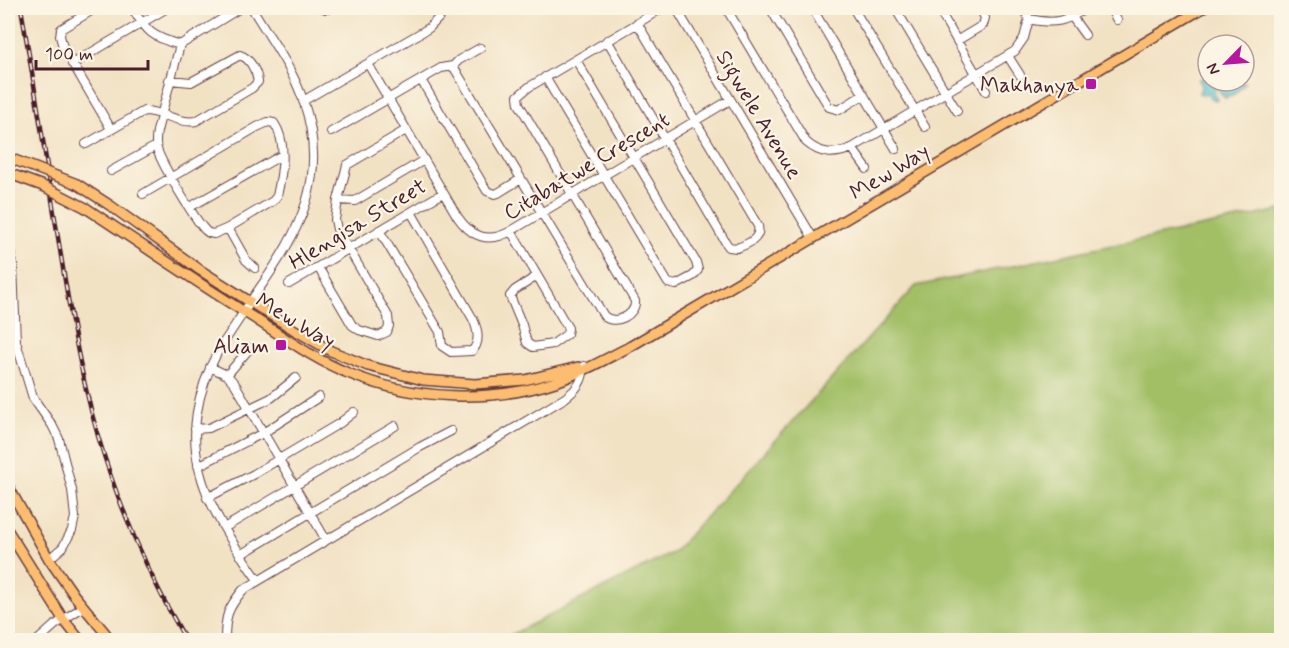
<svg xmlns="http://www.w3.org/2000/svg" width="1289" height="648" font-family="Mynerve,sans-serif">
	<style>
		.green { fill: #a2bf66; stroke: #766f48; stroke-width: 1.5 }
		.water { fill: #56c2d1; stroke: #50707e; stroke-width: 1.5 }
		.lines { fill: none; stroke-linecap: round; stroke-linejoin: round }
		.minor-casing { stroke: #633c42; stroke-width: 10 }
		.major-casing { stroke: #633c42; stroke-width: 12 }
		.minor { stroke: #fff; stroke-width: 8 }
		.major { stroke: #fcbd6f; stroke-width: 9 }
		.rail-casing { stroke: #4a1f2b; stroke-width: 4.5 }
		.rail { stroke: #fcf5e5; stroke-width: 2; stroke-dasharray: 7; stroke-linecap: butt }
		.major-bridge-casing { stroke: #633c42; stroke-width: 12; stroke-linecap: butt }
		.major-bridge { stroke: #fcbd6f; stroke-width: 9 }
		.poi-dot { fill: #b5179e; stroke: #fcf5e5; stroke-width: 2 }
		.labels { text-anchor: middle; stroke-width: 4.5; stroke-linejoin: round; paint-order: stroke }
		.poi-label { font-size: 22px; fill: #4a1f2b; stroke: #fcf5e5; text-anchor: end }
		.street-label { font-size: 22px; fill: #4a1f2b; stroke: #fcf5e5 }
	</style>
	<rect width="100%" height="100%" fill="#fcf5e5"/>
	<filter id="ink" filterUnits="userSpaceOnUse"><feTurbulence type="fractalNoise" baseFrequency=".0167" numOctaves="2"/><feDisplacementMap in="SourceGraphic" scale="12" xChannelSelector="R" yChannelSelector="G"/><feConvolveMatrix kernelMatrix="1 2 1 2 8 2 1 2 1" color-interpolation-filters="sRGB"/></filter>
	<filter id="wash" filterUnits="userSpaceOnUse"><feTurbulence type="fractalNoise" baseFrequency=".008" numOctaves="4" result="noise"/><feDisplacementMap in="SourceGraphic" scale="24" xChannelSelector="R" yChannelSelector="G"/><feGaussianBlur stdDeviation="1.35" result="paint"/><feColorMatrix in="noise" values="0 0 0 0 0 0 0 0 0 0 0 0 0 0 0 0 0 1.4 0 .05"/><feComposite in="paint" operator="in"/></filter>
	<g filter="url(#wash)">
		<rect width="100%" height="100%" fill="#f2e2c4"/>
		<path class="green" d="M1281,210V640H501L674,552L916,286Z"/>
		<path class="water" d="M1208,71V81H1225L1223,85L1227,87L1229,83L1238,81L1245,83L1236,93L1225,98L1217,88L1213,91L1217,98L1216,100L1209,97V94L1204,95L1199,93L1202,85L1199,82V79L1203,78Z"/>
	</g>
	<g filter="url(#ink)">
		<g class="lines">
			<defs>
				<path id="minor" d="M96,8L61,29L60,36L63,47L111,129
					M132,8C147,32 152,37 180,45
					M252,8C269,37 292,67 303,100C330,177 300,231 257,292C244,311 232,331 219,349C170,443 203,502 258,580
					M323,8L326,9L331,8
					M676,8L813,238
					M726,8L806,142C821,155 834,155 852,148L1015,51L1024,38L1029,19L1024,8
					M770,8L829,107L839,110L863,95
					M812,8L896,149
					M853,8L925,127
					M895,8L957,111
					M938,8L986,91
					M1110,8L1117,20
					M8,12L10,8
					M1072,17L1085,35
					M1029,19C1056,25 1065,21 1087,8
					M633,26L662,8
					M958,40L983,25L985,18L980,8
					M180,45L240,8
					M1008,56L1020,75
					M72,64L167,8
					M368,64L457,216C471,237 488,244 511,231L730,100
					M453,66L459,60L480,48
					M545,77L668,283L676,285L693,276L698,270L696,262L576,60
					M421,80L487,191L495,194L498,193L521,179
					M8,100L9,108
					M303,101L429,28L448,8
					M331,132L441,68L453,66L604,316C615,326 636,315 635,301L519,104L518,96L529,87L633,26H639L758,226C761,239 748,244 737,248L729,247L726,243L607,40
					M86,144L144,111C162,111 179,124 196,121L252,88L258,82C257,72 250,58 240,55L191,82L169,80
					M852,148L867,169
					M111,171L156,146
					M143,194L257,127L268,122L274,123C288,143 282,174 277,196L273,201L228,228L214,234C209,233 209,234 205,230C194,218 162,165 157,149C155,143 156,137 157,131L180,45
					M338,200L355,201L424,160
					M190,207L282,155
					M228,228L246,260L255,268
					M379,230L440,332L442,346L451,352L472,351C481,342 478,330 473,319L411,212
					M8,231L13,265L16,342L33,398L52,425L59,439L72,490L75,517L72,530L63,547L49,559
					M511,231L568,328L567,334L553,344L533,347L527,343L522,325L510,296L515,290L537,276
					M318,267L352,325L359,330L378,336L387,332L389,326L388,316L337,229L335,220L338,200L347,165L406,130
					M289,284L443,193
					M210,367L227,375L235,384L326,540
					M227,375L250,348
					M195,429L209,428L271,398L296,378
					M198,466L263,433L319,397
					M207,498L254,474L340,423L354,412
					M224,528L395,426
					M240,555L420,447L451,431
					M38,640L55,625L83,607
					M225,640C225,617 227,609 243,590L565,398C577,389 583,382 584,366"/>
				<path id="major" d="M77,184L111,206L200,270L293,329L331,351L368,366L423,380L475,384L525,380L578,367
					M86,208C139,243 192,279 246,313C280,334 311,358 348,373C412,400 492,404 558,381C583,372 608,358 631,346L1203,8
					M8,486L49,559L74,595L111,640
					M8,531L63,619L80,640"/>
			</defs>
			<use href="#minor" class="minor-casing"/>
			<use href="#major" class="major-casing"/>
			<use href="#minor" class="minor"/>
			<use href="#major" class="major"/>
			<defs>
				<path id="rail" d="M21,8C32,72 43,136 52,200C65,280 76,359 98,436C119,507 149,577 186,640"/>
			</defs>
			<use href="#rail" class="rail-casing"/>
			<use href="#rail" class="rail"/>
			<defs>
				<path id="major-bridge" d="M12,159L77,184
					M13,175L43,186L86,208"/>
			</defs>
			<use href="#major-bridge" class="major-bridge-casing"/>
			<use href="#major-bridge" class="major-bridge"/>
		</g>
	</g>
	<g class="poi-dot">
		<rect x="1085" y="78" width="12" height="12" rx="3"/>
		<rect x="275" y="339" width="12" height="12" rx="3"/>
	</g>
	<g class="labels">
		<g class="poi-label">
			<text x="1079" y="92">Makhanya</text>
			<text x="269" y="353">Aliam</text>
		</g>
		<g class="street-label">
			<text transform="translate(760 114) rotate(59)" y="8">Sigwele Avenue</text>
			<text transform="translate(586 165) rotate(-31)" y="8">Citabatwe Crescent</text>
			<text transform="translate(889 171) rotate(-31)" y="8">Mew Way</text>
			<text transform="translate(357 223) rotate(-31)" y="8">Hlengisa Street</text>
			<text transform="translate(296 320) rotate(31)" y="8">Mew Way</text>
		</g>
	</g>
	<rect width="1289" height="648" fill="none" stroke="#fcf5e5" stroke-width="30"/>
	<g transform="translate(1226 63) rotate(245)"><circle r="28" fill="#fcf5e5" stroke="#b59f9b" stroke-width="1.5"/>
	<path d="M0-4.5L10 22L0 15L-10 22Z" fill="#b5179e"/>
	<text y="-9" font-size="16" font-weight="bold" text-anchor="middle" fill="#4a1f2b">N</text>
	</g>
	<path d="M36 60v9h112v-9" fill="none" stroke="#4a1f2b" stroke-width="3"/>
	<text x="45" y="60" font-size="18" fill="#4a1f2b" stroke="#fcf5e5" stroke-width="4.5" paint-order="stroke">100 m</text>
</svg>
